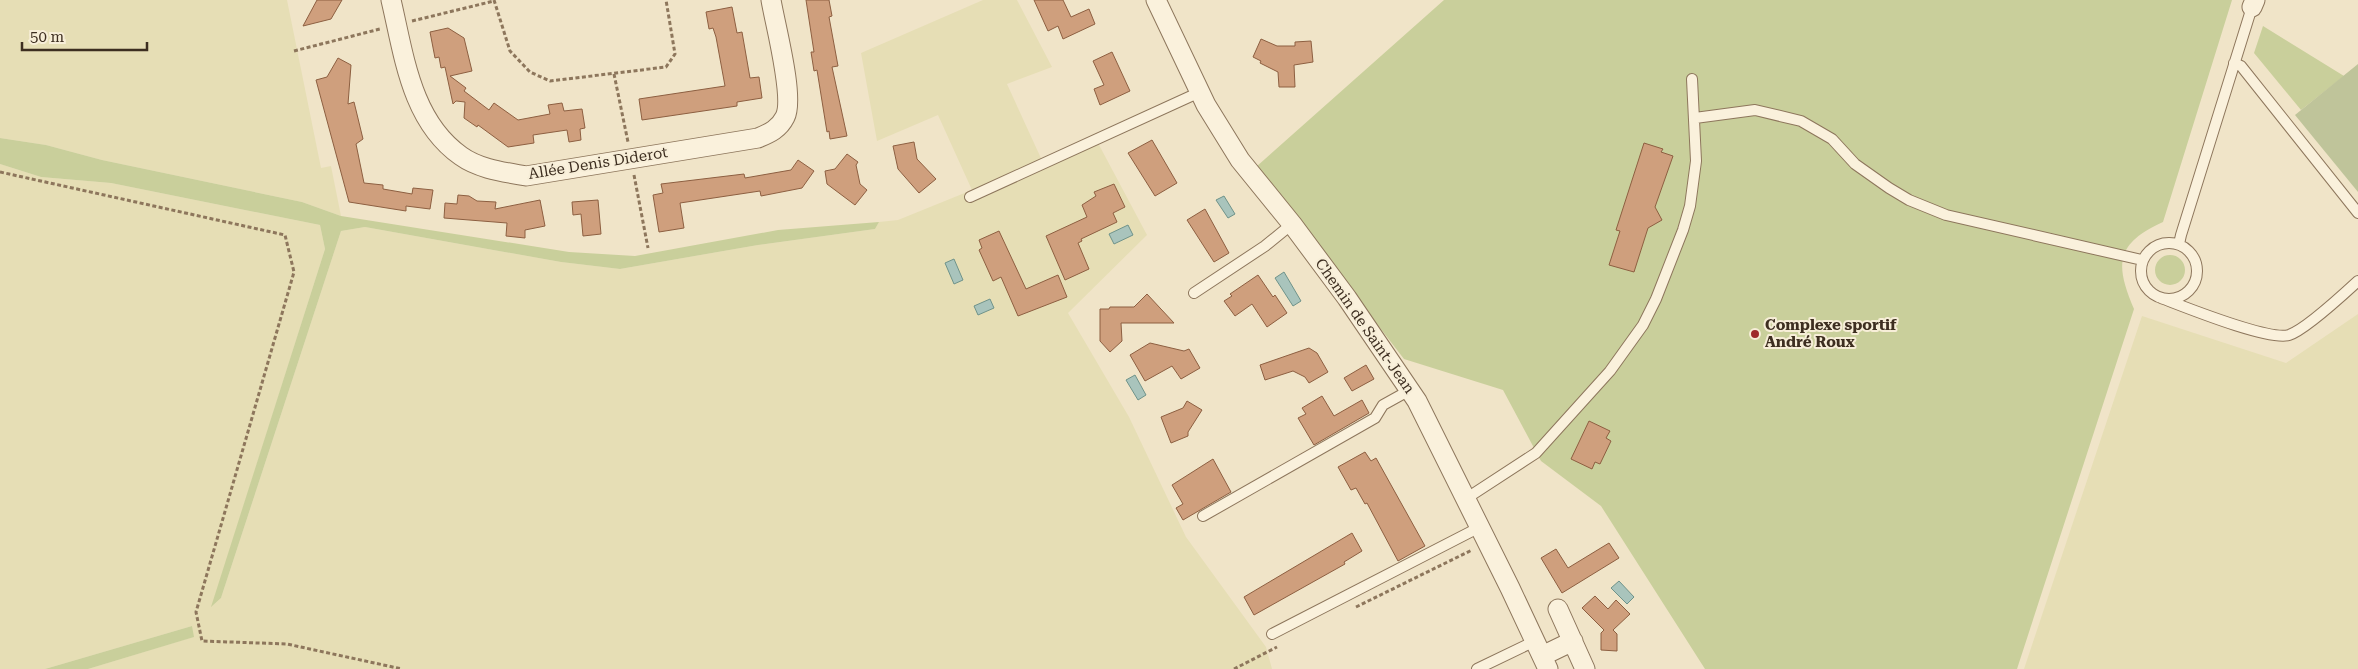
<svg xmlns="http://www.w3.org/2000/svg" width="2358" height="669" font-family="'Roboto Serif',serif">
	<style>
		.farmland { fill: #e6deb5 }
		.green { fill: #c9cf9b }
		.cemetery { fill: #bfc49a }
		.water { fill: #a9c4bc; stroke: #6f938a }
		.building { fill: #cf9f7d; stroke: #8d5f41 }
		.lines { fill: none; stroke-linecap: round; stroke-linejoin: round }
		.service-casing { stroke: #8d765c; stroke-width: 12 }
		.minor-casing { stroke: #8d765c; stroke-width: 21 }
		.path { stroke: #8d765c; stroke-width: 3; stroke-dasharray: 4 2.5; stroke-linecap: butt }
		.service { stroke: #faf1dc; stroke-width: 10 }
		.minor { stroke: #faf1dc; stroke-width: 19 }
		.poi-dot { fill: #9e2a2b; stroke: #f7eed8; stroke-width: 2 }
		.labels { text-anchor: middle; stroke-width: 4; stroke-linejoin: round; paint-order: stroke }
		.street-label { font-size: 15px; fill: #3d2e20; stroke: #f7eed8 }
		.poi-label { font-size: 15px; font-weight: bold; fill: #3d2e20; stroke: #f7eed8; text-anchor: start }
	</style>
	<rect width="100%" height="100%" fill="#f0e4c8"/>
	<path class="farmland" d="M0,0H287L321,168L331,166L341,216L302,202L102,160L46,145L0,138Z
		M983,0H1017L1052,67L1007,84L1045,167L1098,143L1147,235L1068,313L1129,417L1186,537L1266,647L1272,669H88L193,637L192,626L45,669H0V164L41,177L111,183L320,225L325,249L212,606L221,598L341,231L365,227L561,262L620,269L758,245L875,229L879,222L898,220L972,190L938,115L877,141L861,53Z
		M2358,314V669H2024L2142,316L2286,363Z"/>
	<path class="green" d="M1444,0H2232L2163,222C2115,244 2115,264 2134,309L2017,669H1705L1601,506L1541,461L1503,390L1404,359L1256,167Z
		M2263,26L2344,76L2301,110L2254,53Z
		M0,138L46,145L102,160L302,202L341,216L569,252L635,256L778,230L879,222L875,229L758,245L620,269L561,262L365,227L341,231L221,598L211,607L325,249L320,225L111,183L41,177L0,164Z
		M2155 270a15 15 0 1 1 30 0a15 15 0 1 1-30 0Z
		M192,626L194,637L88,669H45Z"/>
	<path class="cemetery" d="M2358,64V192L2295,115Z"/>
	<path class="water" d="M1224,196L1235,214L1228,218L1216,200Z
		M1128,225L1133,235L1114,244L1109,234Z
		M954,259L963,280L954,284L945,263Z
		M1284,272L1301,301L1293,306L1275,278Z
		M990,299L994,308L978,315L974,306Z
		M1135,375L1146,395L1138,400L1126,380Z
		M1619,581L1634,597L1627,604L1611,588Z"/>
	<path class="building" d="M317,0H342L331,19L303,26Z
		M806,0H829L832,16L829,17L838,66L832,67L847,136L830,139L829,131L827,132L817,70L814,71L811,52H814Z
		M1034,0H1063L1071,17L1089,9L1095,24L1063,39L1058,26L1048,31Z
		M732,7L737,33L742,32L750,78L759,77L762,98L737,102V106L642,120L639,99L725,86L716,37L713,28L709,29L706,12Z
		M448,28L464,38L472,71L450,76L466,88L464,91L489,110L494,103L518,120L550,114L548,105L562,103L564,111L582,109L585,128L580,129L581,140L569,142L567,130L533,135L534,143L508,147L478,125L477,127L464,118L465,102L456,101L453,104L445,67L441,68L439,57L435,58L430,32Z
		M1261,39L1277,46H1295V42L1311,41L1313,62L1294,65L1295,87H1279L1278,72L1260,63L1261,61L1253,57Z
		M1112,52L1130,91L1100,105L1094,89L1104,85L1093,61Z
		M338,58L351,65L348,104L354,102L363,139L356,144L364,183L383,185V189L412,194L413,188L433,190L430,209L406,206V211L349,202L316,80L327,77Z
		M1152,140L1177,183L1155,196L1128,153Z
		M914,142L917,159L936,179L919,193L898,169L893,146Z
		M1644,143L1663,149L1661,152L1673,156L1655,207L1662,220L1648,228L1634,272L1609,265L1620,231L1616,230Z
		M847,154L858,162L856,165L860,184L867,190L855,205L827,184L825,171L835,169Z
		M798,160L814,171L802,188L761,196L760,191L680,203L684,228L659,232L653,195L663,193L661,184L744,174L745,178L791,170Z
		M1114,184L1125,207L1113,213L1117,222L1081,239L1082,241L1078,243L1089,269L1065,280L1046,236L1087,217L1082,205L1096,196L1094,192Z
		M458,195L469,196L477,201L496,202L495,209L540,200L545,226L525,230V238L506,236L507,223L444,218L445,203L457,204Z
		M598,200L601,234L583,236L581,214L573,215L572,202Z
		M1205,209L1229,253L1214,262L1187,220Z
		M999,231L1026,289L1058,275L1067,297L1018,316L1001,277L993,281L979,250L982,248L979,240Z
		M1258,275L1273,297L1275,295L1287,313L1267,327L1252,304L1235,316L1224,301L1232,296L1230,294Z
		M1147,294L1174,323H1121L1122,341L1110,352L1100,341V309H1109L1110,307H1134Z
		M1150,343L1184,351L1189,349L1200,368L1181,379L1172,366L1145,381L1130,355Z
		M1309,348L1317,353L1328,372L1309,383L1305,377L1293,371L1265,380L1260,365Z
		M1366,365L1374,379L1352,391L1344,378Z
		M1322,396L1334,416L1362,400L1369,413L1314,445L1298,418L1306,414L1302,408Z
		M1187,401L1202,410L1188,432V436L1171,443L1161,417L1183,408Z
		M1589,421L1610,431L1606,438L1611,441L1600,464L1595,462L1592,469L1571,459Z
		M1365,452L1371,461L1376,458L1425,546L1398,561L1367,503L1365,504L1356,488L1351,490L1338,467Z
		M1213,459L1231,492L1183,520L1176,508L1183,504L1172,485Z
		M1352,533L1362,551L1344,562L1345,564L1254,615L1244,597Z
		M1609,543L1619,558L1562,593L1541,558L1556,549L1568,568Z
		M1595,596L1608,609L1616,600L1630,614L1613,630L1617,634V651L1601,650V633L1604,630L1582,608Z"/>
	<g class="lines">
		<defs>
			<path id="service" d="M2234,63L2241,66L2358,213
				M1695,118L1755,110L1801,121L1832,139L1855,164L1889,188L1909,200L1946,215L2142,260
				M970,197L1200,92
				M2141 271a28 28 0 1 1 56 0a28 28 0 1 1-56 0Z
				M2179,244L2181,235L2252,7
				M1194,293L1265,246L1292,224
				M2161,298C2185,307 2268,341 2289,335C2305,330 2345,293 2358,281
				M1467,498L1536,453L1610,371L1643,325L1656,299L1683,230L1690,206L1696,161L1692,79
				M1203,516L1375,418L1383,405L1410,390
				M1272,634L1480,527
				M1477,669L1535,641"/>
			<path id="minor" d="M391,0C404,55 411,121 461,156C479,169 504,172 526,176L758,138C770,133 779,129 785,117C795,98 775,24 771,0
				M1156,0L1206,105L1240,160L1292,224L1347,298L1417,401L1510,588L1548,669
				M2252,7L2255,0
				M1558,609L1585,669
				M1542,656L1573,641"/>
		</defs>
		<use href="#service" class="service-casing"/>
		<use href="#minor" class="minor-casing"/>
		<path class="path" d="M494,0L510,51L530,72L550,81L666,67L675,54L666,0
			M412,21L494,1
			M294,51L380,29
			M614,74L628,142
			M0,172L285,235L294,272L196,612L202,641L287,644L402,669
			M634,175L648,248
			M1356,607L1472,550
			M1234,669L1277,647"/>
		<use href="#service" class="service"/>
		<use href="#minor" class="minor"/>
	</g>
	<circle class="poi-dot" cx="1755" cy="334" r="5"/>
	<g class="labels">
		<g class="street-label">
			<text transform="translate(598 163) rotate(-9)" y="5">Allée Denis Diderot</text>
			<text transform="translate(1365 326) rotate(55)" y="5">Chemin de Saint-Jean</text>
		</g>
		<g class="poi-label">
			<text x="1765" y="330">Complexe sportif<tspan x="1765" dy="17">André Roux</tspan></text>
		</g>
	</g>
	<path d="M22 42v8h125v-8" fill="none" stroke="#3d2e20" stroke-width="2.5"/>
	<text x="30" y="42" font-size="15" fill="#3d2e20" stroke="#f7eed8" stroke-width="4" paint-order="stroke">50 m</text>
</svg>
